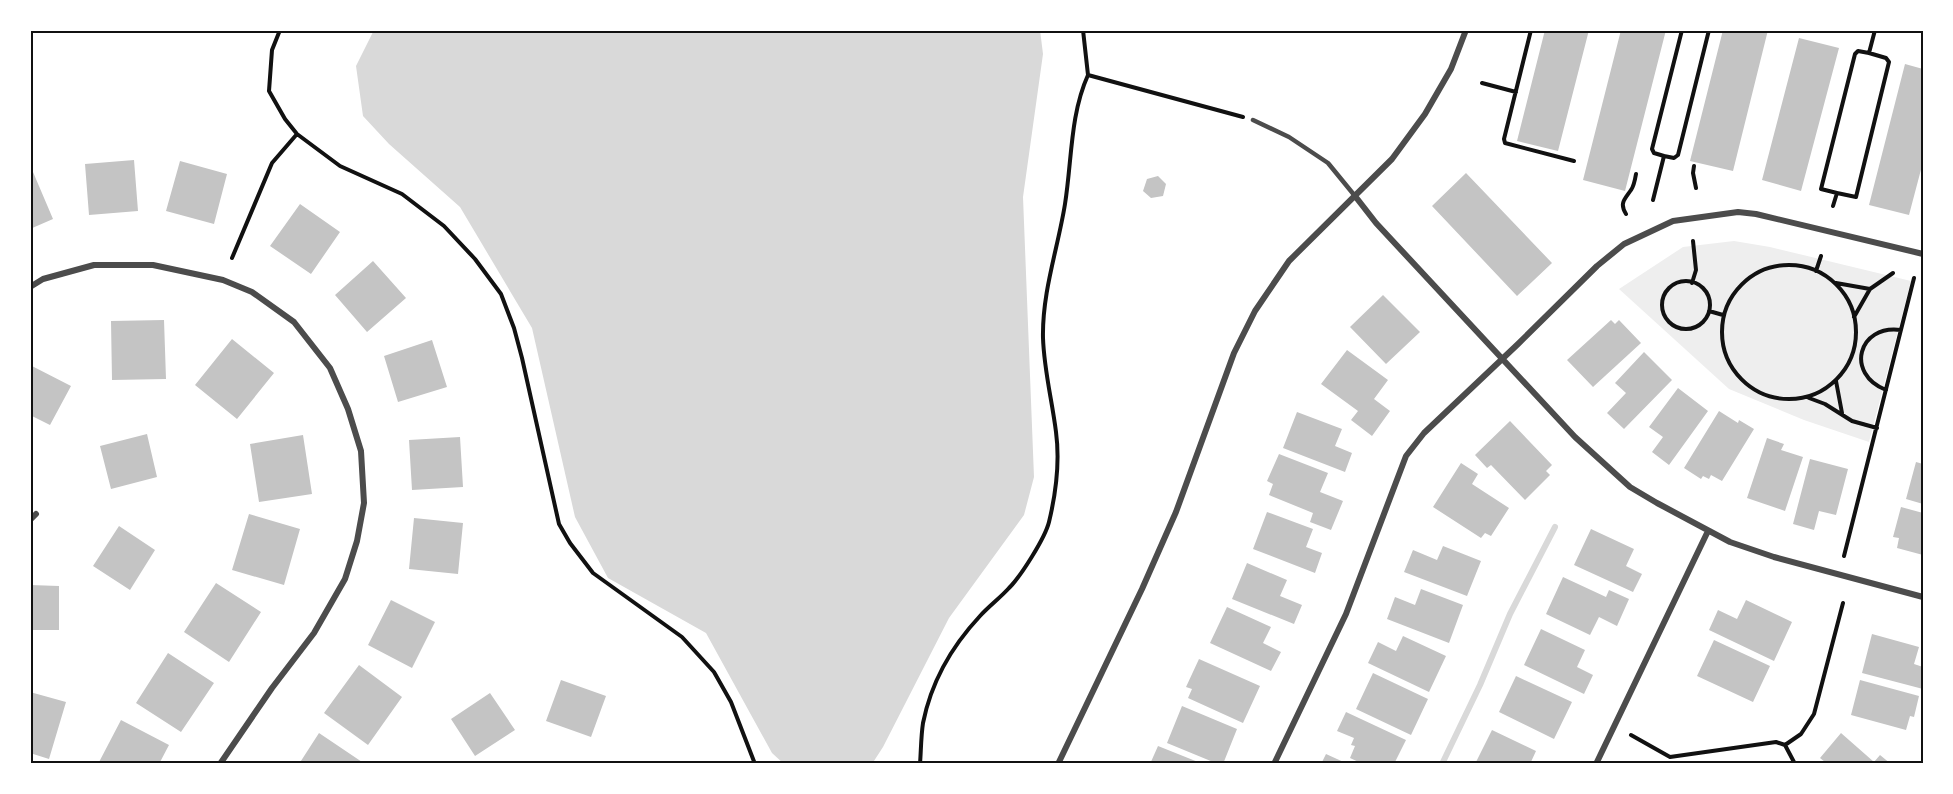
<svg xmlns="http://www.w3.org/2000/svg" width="1953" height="794" font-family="Rubik,sans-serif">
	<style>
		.green { fill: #eee }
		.water { fill: #d9d9d9 }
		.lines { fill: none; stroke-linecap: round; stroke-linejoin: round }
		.stream { stroke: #d9d9d9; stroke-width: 6 }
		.building { fill: #c4c4c4 }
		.path { stroke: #111; stroke-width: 4 }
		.service { stroke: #4c4c4c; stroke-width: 4.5 }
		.minor { stroke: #4c4c4c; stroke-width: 6 }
		.neatline { fill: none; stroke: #111; stroke-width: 2 }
	</style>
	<rect width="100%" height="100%" fill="#fff"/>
	<path class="green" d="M1734,241L1770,247L1911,281L1869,442L1804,420L1729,389L1619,289L1683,247Z"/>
	<path class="water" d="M374,30H1040L1043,54L1023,197L1034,477L1024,515L949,618L883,747L872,764H784L772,753L706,633L608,578L575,517L532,328L460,207L389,144L363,116L356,66Z"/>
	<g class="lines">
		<path class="stream" d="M1442,764L1480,685L1510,614L1555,527"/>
	</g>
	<path class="building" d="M1545,30H1589L1558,151L1517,141Z
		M1621,30H1666L1625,191L1583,180Z
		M1723,30H1768L1733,171L1690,161Z
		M1799,38L1839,48L1801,191L1762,180Z
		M1905,64L1923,69V162L1909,215L1869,205Z
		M134,160L138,211L89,215L85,164Z
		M180,161L227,174L214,224L166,211Z
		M33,172L53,219L30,229V174Z
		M1466,173L1552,263L1517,296L1432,206Z
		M1158,176L1166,184L1163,196L1151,198L1143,191L1147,179Z
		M300,204L340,232L311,274L270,246Z
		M373,261L406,298L367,332L335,295Z
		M1383,295L1420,332L1386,364L1350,327Z
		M164,320L166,379L112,380L111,321Z
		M1611,320L1615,324L1619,320L1641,343L1593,387L1567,360Z
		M232,339L274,373L237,419L195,385Z
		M432,340L447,387L398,402L384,356Z
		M1347,350L1388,380L1374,399L1390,411L1372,436L1351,420L1358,411L1321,384Z
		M1644,352L1672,380L1624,429L1607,413L1626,393L1615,383Z
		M30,365L71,386L50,425L30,415Z
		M1678,388L1708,411L1669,465L1652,452L1663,437L1649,427Z
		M1719,411L1738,423L1739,420L1754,429L1722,481L1711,475L1709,479L1703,476L1701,479L1684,468Z
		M1297,412L1342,429L1335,446L1352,453L1345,472L1283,448Z
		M1510,421L1552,465L1546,471L1550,475L1525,500L1491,465L1487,468L1475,455Z
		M147,434L157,477L111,489L100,446Z
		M303,435L312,494L259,502L250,444Z
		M460,437L463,487L412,490L409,440Z
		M1767,438L1784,444L1781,450L1803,457L1785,511L1747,498Z
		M1279,454L1328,473L1320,492L1343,501L1331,530L1310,522L1313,513L1269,495L1273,484L1267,481Z
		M1810,459L1848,469L1836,515L1819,511L1814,530L1793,524Z
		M1916,462L1923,464V504L1906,499Z
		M1461,463L1478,474L1472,484L1509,508L1491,536L1485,533L1481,538L1433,507Z
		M1901,507L1923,513V555L1897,548L1899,538L1893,537Z
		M1267,512L1313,529L1306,547L1322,553L1315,573L1253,549Z
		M249,514L300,529L284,585L232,570Z
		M414,518L463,523L458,574L409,569Z
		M119,526L155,550L130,590L93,566Z
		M1591,529L1634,549L1626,566L1642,574L1633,592L1574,565Z
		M1443,546L1481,561L1467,596L1404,572L1413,550L1437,560Z
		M1247,563L1287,580L1280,596L1302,605L1294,624L1232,599Z
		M1563,577L1606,597L1609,590L1629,599L1617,626L1599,617L1590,635L1546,614Z
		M216,583L261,612L229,662L184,632Z
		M30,585L59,586V630H30Z
		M1421,589L1463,605L1449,643L1387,619L1395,597L1415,605Z
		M391,600L435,622L412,668L368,645Z
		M1746,600L1792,622L1774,661L1709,630L1718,610L1737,619Z
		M1227,607L1271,627L1263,643L1281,652L1271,671L1210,643Z
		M1541,629L1585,650L1577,667L1593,675L1584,694L1524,665Z
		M1872,634L1919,647L1914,664L1923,667V689L1862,673Z
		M1403,636L1446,656L1429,692L1368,663L1378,642L1396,651Z
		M1714,640L1770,666L1753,702L1697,676Z
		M168,653L214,683L181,732L136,703Z
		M1199,659L1260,686L1243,723L1188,698L1192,689L1186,687Z
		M359,665L402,697L368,745L324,713Z
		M1373,673L1428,699L1411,735L1356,709Z
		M1516,676L1572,702L1554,739L1499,712Z
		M561,680L606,696L591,737L546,721Z
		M1860,680L1919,696L1914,717L1910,716L1906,730L1851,715Z
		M30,692L66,702L49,759L30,753Z
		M490,693L515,730L475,756L451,719Z
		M1182,706L1237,729L1223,764H1218L1167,743Z
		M1346,712L1406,740L1394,764H1363L1350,758L1355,746L1351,745L1354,738L1337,731Z
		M121,720L169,745L159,764H98Z
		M1492,730L1536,751L1530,764H1475Z
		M319,733L365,764H299Z
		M1841,733L1874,762L1880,755L1891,764H1823L1825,762L1820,758Z
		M1158,746L1203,764H1150Z
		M1326,754L1348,764H1321Z"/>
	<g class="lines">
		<path class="path" d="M280,30L272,50L269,91L285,119L297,134L340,166L402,194L444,226L475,259L501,294L514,328L522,358L559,524L570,543L593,573L682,637L714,672L731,702L755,764
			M1083,30L1088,75L1243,117
			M1531,30L1504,139L1505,143L1574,161
			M1482,83L1516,92
			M1664,156L1654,153L1652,149L1682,30
			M1694,166L1693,173L1696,188
			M1837,193L1821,189L1855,54L1858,51L1869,53
			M1653,200L1664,156L1674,158L1678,155L1709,30
			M1833,206L1837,193L1856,197L1889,62L1886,58L1869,53L1875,30
			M1626,214C1619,203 1625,199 1631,190C1634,186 1635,180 1636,174
			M232,258L272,163L297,134
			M1722 332a67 67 0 1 1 134 0a67 67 0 1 1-134 0Z
			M1816,271L1821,256
			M1662 305a24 24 0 1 1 48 0a24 24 0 1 1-48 0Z
			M1692,283L1696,270L1693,241
			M1836,283L1870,289L1893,273
			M1709,311L1723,315
			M1854,317L1870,289
			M1836,381L1842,413
			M1886,390C1845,374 1858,324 1901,330
			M1809,398L1825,404L1852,421L1877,428
			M1844,556L1914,278
			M1631,735L1670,757L1776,742L1785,745L1795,764
			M1785,745L1801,734L1814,714L1843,603
			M920,764C921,751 921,736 923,723C931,683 952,646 980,616C989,606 1000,598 1009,588C1021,576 1045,538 1049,522C1056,493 1060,462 1056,432C1052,400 1044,370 1043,338C1042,292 1058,248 1065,204C1072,160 1070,115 1088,75"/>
		<path class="service" d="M1253,120L1289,137L1328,163L1355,196"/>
		<path class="minor" d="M1355,196L1376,223L1575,437L1630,487L1657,503L1730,542L1774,557L1923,597
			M30,287L43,279L94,265H153L223,280L252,292L294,322L330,368L348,409L361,451L364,503L357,541L345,579L314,633L272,688L220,764
			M30,520L36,514
			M1058,764L1142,589L1176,512L1234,353L1255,311L1289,261L1392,159L1425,114L1451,69L1466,30
			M1274,764L1346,614L1406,456L1424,433L1518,344L1597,266L1624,244L1673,221L1738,212L1756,214L1923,254
			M1596,764L1708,531"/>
	</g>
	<rect width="1953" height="794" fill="none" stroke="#ffffff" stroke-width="63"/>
	<rect x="32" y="32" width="1890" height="730" class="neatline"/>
</svg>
